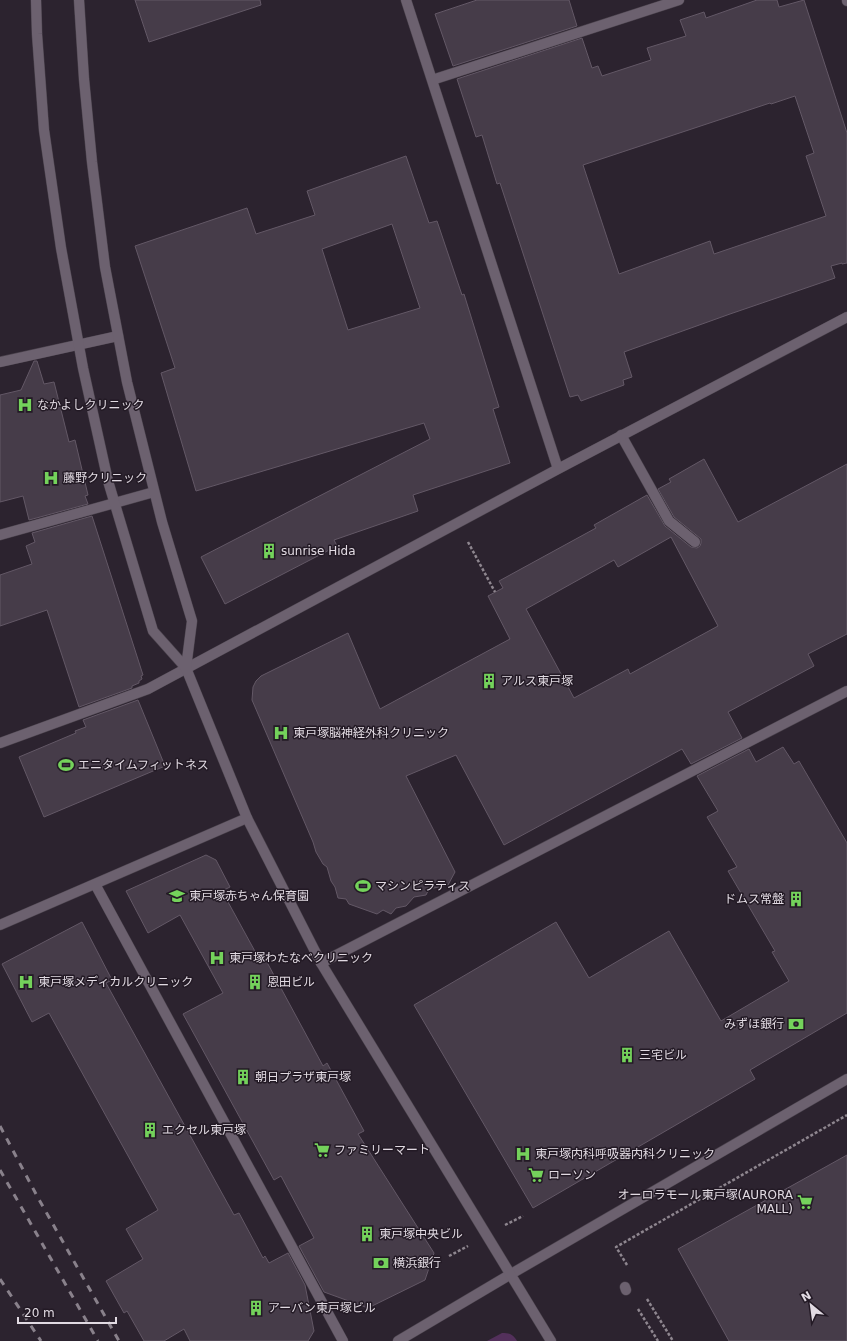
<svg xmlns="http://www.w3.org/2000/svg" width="847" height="1341" font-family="'DejaVu Sans','Noto Sans JP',sans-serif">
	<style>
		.green { fill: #53305b }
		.building { fill: #463c49; stroke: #635866; fill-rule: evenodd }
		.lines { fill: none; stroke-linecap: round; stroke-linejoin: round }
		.service-casing { stroke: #4a424c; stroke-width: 11 }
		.minor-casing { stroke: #4a424c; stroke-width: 11 }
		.tertiary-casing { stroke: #4a424c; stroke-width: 11 }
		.path { stroke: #8e868f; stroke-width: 2.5; stroke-dasharray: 3 2; stroke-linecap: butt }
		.service { stroke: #6c616f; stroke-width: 10 }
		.minor { stroke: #6c616f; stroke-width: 10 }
		.tertiary { stroke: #6c616f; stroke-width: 10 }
		.rail { stroke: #89818b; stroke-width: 3; stroke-dasharray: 7 7; stroke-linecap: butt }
		.labels { text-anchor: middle; stroke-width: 3; stroke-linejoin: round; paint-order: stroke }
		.poi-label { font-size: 12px; fill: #e1dae2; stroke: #231a25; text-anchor: start }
	</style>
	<rect width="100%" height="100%" fill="#2c232f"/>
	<path class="green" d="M502,1333C509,1333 513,1334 517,1341H487Z"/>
	<path class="building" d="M135,0H260L261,5L149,42Z
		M477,0H569L577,26L453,66L435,14Z
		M757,0H777L779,7L804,0L847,133V263L842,264V263L831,266L835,278L730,314L624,352L632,377L623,380L624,385L581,401L578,395L570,397L500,183L497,184L482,135L476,137L457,79L582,38L592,68L598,66L602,76L651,60L647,48L686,36L680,20L704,12L706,18ZM795,96L814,153L806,156L826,216L714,254L710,241L619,274L583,165L770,103L771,104Z
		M406,156L429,223L437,221L462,295L464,294L499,407L493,409L510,463L413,495L418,511L334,540L337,546L225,604L201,557L430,439L424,423L196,491L161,373L175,368L135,246L247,208L256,234L315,215L307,191ZM392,224L420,308L348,330L322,249Z
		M34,361H37L44,384L54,382L69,442L75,440L88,495L85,496L88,504L29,520L23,496L0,502V395L21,390Z
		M704,459L738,522L847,464V634L808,654L814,666L728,712L742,738L691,764L682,749L504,845L456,755L406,776L455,872L448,885L429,889L426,895L414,897L406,906L396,908L391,914L383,910L377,914L349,904L346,899L338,898L335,887L331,881L327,867L323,864L316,852L313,842L252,700L253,687L256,681L261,676L348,633L380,709L510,639L488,596L503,588L499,581L596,528L594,525L647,495L665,526L691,547L697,548L700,546L701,543V539L674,517L658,489L671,482L669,479ZM671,537L718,626L630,674L628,669L574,698L526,609L614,560L618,567Z
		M92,516L143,675L141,676L142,679L139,681V683L132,686V688L79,707L47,610L0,626V575L32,564L26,546L35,542L32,533Z
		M138,700L165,766L44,817L19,757L76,733L75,731L86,727L83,720Z
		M783,747L794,764L799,761L847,843V1013L750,1070L755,1079L533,1208L414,1005L556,922L589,978L669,931L721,1021L789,981L772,952L775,951L728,871L737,867L707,817L718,811L697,776L749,749L756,762Z
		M206,855L216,860L230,887L222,891L257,955L262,953L323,1066L327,1063L364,1131L358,1134L434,1253L425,1280L368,1308L324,1292L299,1246L314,1238L281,1176L274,1180L183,1014L223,993L180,915L148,933L126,891Z
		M82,922L112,980L106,983L234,1215L239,1213L263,1258L265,1256L269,1263L288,1253L305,1285L314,1331L308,1341H190L184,1329L164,1341H144L127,1311L124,1313L106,1281L143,1259L126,1229L158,1210L49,1013L32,1022L2,964Z
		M847,1155V1341H729L678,1249Z"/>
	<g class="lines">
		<defs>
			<path id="service" d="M621,435L669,521L695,542
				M398,1341L511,1274"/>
			<path id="minor" d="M406,0L558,469
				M432,80L679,0
				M0,362L118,336
				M0,535L154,492
				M0,743L148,689L558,469L847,317
				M95,884L343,1341
				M0,925L247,818
				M321,963L847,691
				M511,1274L847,1079
				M625,1287L626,1290"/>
			<path id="tertiary" d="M36,0L37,34L44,130L61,248L83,368L108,481L153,631L186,668L247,818L321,963L551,1341
				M79,0L84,79L92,162L105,267L127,382L162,522L192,621L186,668
				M847,0V1"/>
		</defs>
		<use href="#service" class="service-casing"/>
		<use href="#minor" class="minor-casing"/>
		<use href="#tertiary" class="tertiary-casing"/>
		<path class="path" d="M468,542L495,592
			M505,1225L523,1216
			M449,1256L468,1246
			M627,1265L616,1247L847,1115
			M647,1299L673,1341
			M638,1309L658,1341"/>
		<use href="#service" class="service"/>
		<use href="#minor" class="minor"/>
		<use href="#tertiary" class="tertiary"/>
		<path class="rail" d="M0,1126L37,1196L119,1341
			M0,1170L98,1341
			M0,1279L41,1341"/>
	</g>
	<defs>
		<symbol id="hospital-bare" viewBox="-9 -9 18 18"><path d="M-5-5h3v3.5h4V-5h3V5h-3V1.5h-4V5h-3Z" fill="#74d25b" stroke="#231a25" stroke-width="2.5" paint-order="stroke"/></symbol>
		<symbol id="building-bare" viewBox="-9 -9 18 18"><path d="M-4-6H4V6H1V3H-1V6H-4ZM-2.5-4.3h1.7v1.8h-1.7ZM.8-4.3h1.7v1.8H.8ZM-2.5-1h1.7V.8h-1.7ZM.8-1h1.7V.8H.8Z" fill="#74d25b" stroke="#231a25" stroke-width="2.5" paint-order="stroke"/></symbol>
		<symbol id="stadium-bare" viewBox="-9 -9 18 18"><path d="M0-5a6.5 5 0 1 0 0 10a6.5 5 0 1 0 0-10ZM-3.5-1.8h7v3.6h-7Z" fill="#74d25b" stroke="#231a25" stroke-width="2.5" paint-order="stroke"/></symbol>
		<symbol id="school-bare" viewBox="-9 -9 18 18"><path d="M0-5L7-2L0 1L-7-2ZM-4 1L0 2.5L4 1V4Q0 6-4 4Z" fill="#74d25b" stroke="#231a25" stroke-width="2.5" paint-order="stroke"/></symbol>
		<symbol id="bank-bare" viewBox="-9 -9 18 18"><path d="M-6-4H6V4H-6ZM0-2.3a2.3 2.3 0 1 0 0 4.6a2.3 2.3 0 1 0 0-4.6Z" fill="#74d25b" stroke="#231a25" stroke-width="2.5" paint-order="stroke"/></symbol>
		<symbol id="supermarket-bare" viewBox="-9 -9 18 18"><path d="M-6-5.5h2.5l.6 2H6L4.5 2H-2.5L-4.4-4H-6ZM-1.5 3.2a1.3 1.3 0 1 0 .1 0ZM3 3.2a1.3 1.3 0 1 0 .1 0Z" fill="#74d25b" stroke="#231a25" stroke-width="2.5" paint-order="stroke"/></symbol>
	</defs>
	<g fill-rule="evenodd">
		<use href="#hospital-bare" x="14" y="394" width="22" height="22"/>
		<use href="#hospital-bare" x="40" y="467" width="22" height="22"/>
		<use href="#building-bare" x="258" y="540" width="22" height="22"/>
		<use href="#building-bare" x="478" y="670" width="22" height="22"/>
		<use href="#hospital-bare" x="270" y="722" width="22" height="22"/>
		<use href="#stadium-bare" x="55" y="754" width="22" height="22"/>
		<use href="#stadium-bare" x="352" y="875" width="22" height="22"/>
		<use href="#school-bare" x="166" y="885" width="22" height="22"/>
		<use href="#building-bare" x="785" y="888" width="22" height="22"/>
		<use href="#hospital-bare" x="206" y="947" width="22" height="22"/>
		<use href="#hospital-bare" x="15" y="971" width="22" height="22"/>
		<use href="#building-bare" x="244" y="971" width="22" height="22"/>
		<use href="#bank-bare" x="785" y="1013" width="22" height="22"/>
		<use href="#building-bare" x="616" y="1044" width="22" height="22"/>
		<use href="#building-bare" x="232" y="1066" width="22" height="22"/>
		<use href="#building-bare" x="139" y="1119" width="22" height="22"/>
		<use href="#supermarket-bare" x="311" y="1139" width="22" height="22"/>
		<use href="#hospital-bare" x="512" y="1143" width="22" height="22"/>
		<use href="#supermarket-bare" x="525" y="1164" width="22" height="22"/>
		<use href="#supermarket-bare" x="794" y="1191" width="22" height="22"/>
		<use href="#building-bare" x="356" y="1223" width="22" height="22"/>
		<use href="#bank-bare" x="370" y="1252" width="22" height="22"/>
		<use href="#building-bare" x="245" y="1297" width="22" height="22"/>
	</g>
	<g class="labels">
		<g class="poi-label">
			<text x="37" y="409">なかよしクリニック</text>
			<text x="63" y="482">藤野クリニック</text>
			<text x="281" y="555">sunrise Hida</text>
			<text x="501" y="685">アルス東戸塚</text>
			<text x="293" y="737">東戸塚脳神経外科クリニック</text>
			<text x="78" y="769">エニタイムフィットネス</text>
			<text x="375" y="890">マシンピラティス</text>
			<text x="189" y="900">東戸塚赤ちゃん保育園</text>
			<text x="784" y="903" text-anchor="end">ドムス常盤</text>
			<text x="229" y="962">東戸塚わたなべクリニック</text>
			<text x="38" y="986">東戸塚メディカルクリニック</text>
			<text x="267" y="986">恩田ビル</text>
			<text x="784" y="1028" text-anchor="end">みずほ銀行</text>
			<text x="639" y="1059">三宅ビル</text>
			<text x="255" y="1081">朝日プラザ東戸塚</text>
			<text x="162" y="1134">エクセル東戸塚</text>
			<text x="334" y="1154">ファミリーマート</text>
			<text x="535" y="1158">東戸塚内科呼吸器内科クリニック</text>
			<text x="548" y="1179">ローソン</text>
			<text x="793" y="1199" text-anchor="end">オーロラモール東戸塚(AURORA<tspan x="793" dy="14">MALL)</tspan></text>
			<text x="379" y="1238">東戸塚中央ビル</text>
			<text x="393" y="1267">横浜銀行</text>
			<text x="268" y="1312">アーバン東戸塚ビル</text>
		</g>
	</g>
	<g transform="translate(811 1305) rotate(331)" stroke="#231a25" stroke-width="3" paint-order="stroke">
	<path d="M0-3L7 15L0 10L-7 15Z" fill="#e1dae2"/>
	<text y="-6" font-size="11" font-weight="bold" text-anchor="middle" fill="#e1dae2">N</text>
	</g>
	<path d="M18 1317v6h98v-6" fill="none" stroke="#e1dae2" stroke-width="2"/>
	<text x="24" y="1317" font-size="12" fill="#e1dae2" stroke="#231a25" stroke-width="3" paint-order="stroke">20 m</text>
</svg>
